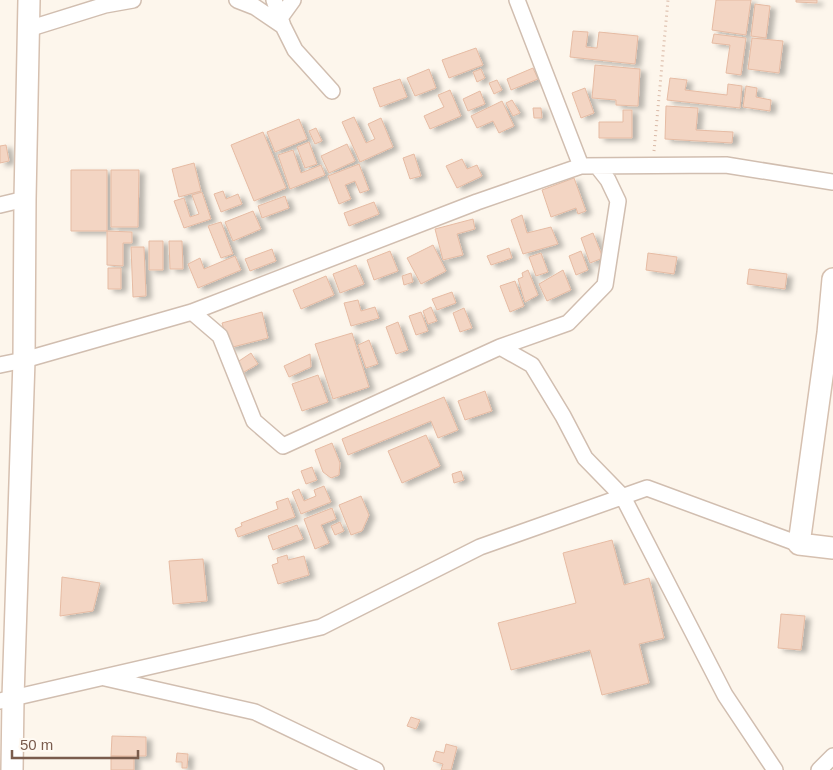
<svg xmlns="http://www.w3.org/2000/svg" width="833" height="770" font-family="Helvetica,sans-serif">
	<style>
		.building { fill: #f3d5c3; stroke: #e6bba3; filter: url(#shadow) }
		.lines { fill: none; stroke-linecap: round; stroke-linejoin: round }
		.street-casing { stroke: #d1beb0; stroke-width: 18 }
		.secondary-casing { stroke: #d6c0b0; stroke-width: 24 }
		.path { stroke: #d9b8a5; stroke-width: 3; stroke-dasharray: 1 4; stroke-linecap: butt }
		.street { stroke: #fff; stroke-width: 15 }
		.secondary { stroke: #fff; stroke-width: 21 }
	</style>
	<defs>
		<filter id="shadow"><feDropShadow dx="5.5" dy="3" stdDeviation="2.5" flood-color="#0004"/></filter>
	</defs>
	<rect width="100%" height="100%" fill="#fdf6ec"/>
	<path class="building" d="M716,0H751L746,35L712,30Z
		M796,0H817V3L796,2Z
		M755,4L770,6L766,38L751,36Z
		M573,31L588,32L586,47L597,48L599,32L638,36L635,64L570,57Z
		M714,34L746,38L741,75L726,73L730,45L712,43Z
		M752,38L783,41L779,73L748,69Z
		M476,48L483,65L449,78L442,60Z
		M595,65L640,69L638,106L616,105V100L592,98Z
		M533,68L538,79L511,90L507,79Z
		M429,69L436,88L415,96L407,78Z
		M481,69L485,78L477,82L473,72Z
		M670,78L687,80L685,90L727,95L728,84L742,86L740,108L667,100Z
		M400,79L407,97L380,107L373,88Z
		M497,80L502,90L494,94L489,83Z
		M746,86L757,88L756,97L771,100L770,111L743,107Z
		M585,88L594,113L581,118L572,93Z
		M450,90L461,116L430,129L424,116L444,107L438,95Z
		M480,91L485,104L468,111L463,99Z
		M512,100L520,113L513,116L506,103Z
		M502,101L514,126L499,133L493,121L477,128L471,116Z
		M666,106L698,108L696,130L733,132L732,143L665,139Z
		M533,108H541L542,118H534Z
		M623,110H632V138H599V122H623Z
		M354,117L366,143L375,139L368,124L381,118L393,147L360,162L342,122Z
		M299,119L307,139L275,152L267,132Z
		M316,128L322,141L315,144L309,131Z
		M263,132L286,188L254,201L231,145Z
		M309,142L317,164L305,168L297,147Z
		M347,144L355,161L329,173L321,156Z
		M6,145L9,161L0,163V146Z
		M293,150L301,173L321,165L325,175L290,189L278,155Z
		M414,154L421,176L410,179L403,158Z
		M462,159L467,169L477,165L482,176L457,188L446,166Z
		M194,163L201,191L179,197L172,169Z
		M359,164L369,190L360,193L355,181L345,185L351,199L339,204L328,176Z
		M71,170H107V231H71Z
		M111,170H139L138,227H111Z
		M574,178L586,211L578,214L576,208L551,217L542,190Z
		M223,191L226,199L238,194L242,204L221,212L214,194Z
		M202,192L211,219L184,228L174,201L184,198L190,217L199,214L192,195Z
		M285,196L289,208L262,218L258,206Z
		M374,202L379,214L349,226L344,213Z
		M253,211L261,229L233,241L225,222Z
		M522,215L527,233L551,227L558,244L523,254L511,220Z
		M473,219L475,229L457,234L463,255L443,260L435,229Z
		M221,222L233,254L221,258L208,226Z
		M107,231L132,232V243H123V266L107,265Z
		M593,233L603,258L590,263L581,238Z
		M149,241H163V270H149Z
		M169,241H182L183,269H170Z
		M433,245L446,271L421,284L407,258Z
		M131,247H144L146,296L133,297Z
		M509,248L512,258L491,265L487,256Z
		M272,249L276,261L250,271L245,259Z
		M390,251L398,271L374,280L367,260Z
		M581,251L588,270L576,275L569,256Z
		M541,253L548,272L536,276L529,257Z
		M648,253L677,257L674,274L646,270Z
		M235,256L241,270L198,288L188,264L200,258L204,269Z
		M356,265L364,284L340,293L333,274Z
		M108,268H121V289H108Z
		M749,269L787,274L785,289L747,284Z
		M528,270L538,295L525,302L518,279L523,277L522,273Z
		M563,270L571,290L547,301L539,284Z
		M411,273L413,282L404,285L402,276Z
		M326,276L334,295L301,309L293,290Z
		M515,281L524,306L510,312L500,286Z
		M452,292L456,303L437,310L432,299Z
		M358,300L361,311L375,307L379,318L351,326L344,303Z
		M431,307L437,321L428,324L423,311Z
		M464,308L472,328L460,332L453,313Z
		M262,312L268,338L229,348L222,323Z
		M421,312L428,331L416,335L409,316Z
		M398,322L408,350L396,354L386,327Z
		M352,333L369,387L333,399L315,344Z
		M369,340L378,364L366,368L358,345Z
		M251,353L258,364L239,375L236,363Z
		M310,354L311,367L289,377L284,366Z
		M318,375L328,402L302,411L292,384Z
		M485,391L492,411L465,420L458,401Z
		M444,397L458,430L438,438L431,421L348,455L342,439Z
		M426,435L440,466L402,483L388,451Z
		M332,443L340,463L339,475L331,478L323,472L315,450Z
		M312,467L317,480L306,484L301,471Z
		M461,471L464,480L454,483L452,474Z
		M324,486L331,502L301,514L292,492L299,489L304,501L316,496L314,490Z
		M361,496L369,515L362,531L351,535L339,505Z
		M288,498L295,517L238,537L235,529L242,526L241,523L278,509L276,502Z
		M332,508L336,519L321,525L329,543L315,549L304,519Z
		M340,522L344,531L335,535L331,526Z
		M297,525L303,539L273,550L268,536Z
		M612,540L624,585L649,578L664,638L639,644L649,683L602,695L590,650L511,670L498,623L576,603L563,553Z
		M287,555L288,560L304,556L309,575L278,584L272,565L278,563L277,558Z
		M203,559L207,601L173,604L169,561Z
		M62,577L100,583L93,611L60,616Z
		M781,614L805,616L801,650L778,648Z
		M411,717L420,720L416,729L407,726Z
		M112,736L146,737V756H111Z
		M446,744L457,747L451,770H441L443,764L433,761L436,751L444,753Z
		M177,753L188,754L187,768H182V762H176Z
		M111,756L134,757V770H111Z"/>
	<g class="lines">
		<defs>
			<path id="street" d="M237,0L255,7L283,26
				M274,0L283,26L295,50L332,91
				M517,0L581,166
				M280,18L293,0
				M28,29L105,5L133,0
				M0,205L25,199
				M192,312L220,336L254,421L283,446L500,347L568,323L605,285L618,201L608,180L597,166
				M500,347L532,365L563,416L585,458L623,497L725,695L775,770
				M0,365L24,360L192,312L477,202L581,166L726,165L833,182
				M105,678L255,712L376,770
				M0,701L321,627L480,547L647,488L799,544
				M819,770L833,756"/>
			<path id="secondary" d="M833,279L828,333L799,544L833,548
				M12,770L13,698L24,360L25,199L29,0"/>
		</defs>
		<use href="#street" class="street-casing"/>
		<use href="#secondary" class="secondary-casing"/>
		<path class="path" d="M654,151L668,0"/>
		<use href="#street" class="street"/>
		<use href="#secondary" class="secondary"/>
	</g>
	<path d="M12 750v8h126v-8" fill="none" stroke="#7a5c4d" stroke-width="2.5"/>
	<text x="20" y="750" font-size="15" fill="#7a5c4d" stroke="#fffaf3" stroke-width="4" paint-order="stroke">50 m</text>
</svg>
